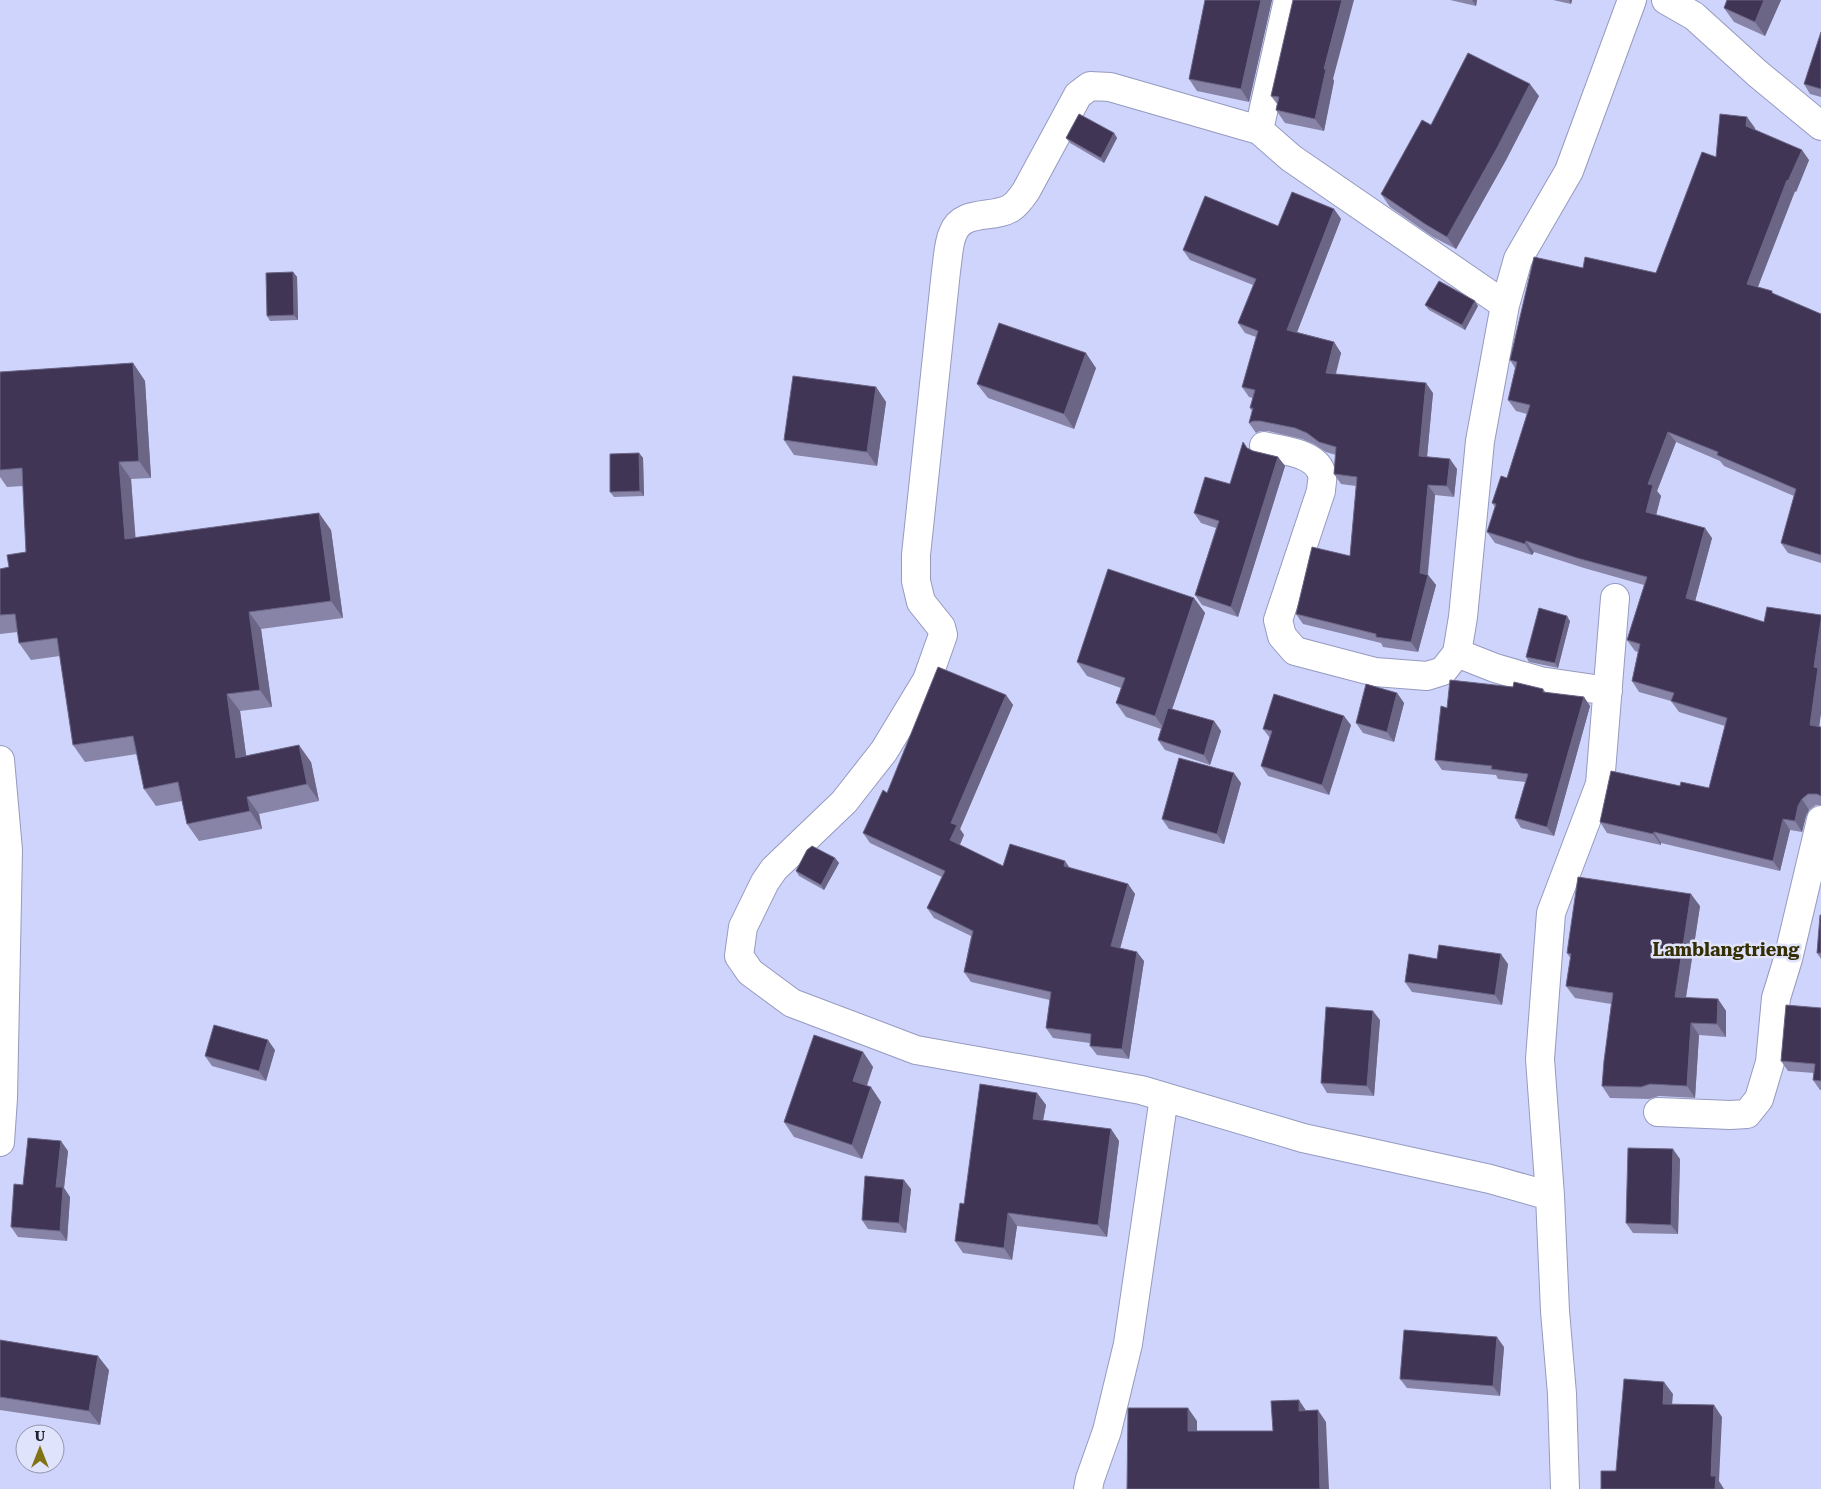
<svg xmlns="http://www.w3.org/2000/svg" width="1821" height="1489" font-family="'Roboto Serif',serif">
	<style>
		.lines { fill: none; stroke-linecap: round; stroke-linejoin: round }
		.minor-casing { stroke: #959abf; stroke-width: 30 }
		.major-casing { stroke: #959abf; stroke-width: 30 }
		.minor { stroke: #fff; stroke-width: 28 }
		.major { stroke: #fff; stroke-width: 28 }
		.wall { fill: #8884a8 }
		.shaded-wall { fill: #6b6586 }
		.building { fill: #403554; stroke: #6b6586 }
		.labels { text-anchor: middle; stroke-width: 5; stroke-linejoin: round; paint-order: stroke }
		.quarter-label { font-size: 18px; font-weight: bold; fill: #352e02; stroke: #dfe3fb }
	</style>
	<rect width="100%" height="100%" fill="#cfd4fc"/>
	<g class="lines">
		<defs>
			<path id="minor" d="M1288,0L1259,130L1291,158L1505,305
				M1666,0L1694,16L1758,74L1821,126
				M1259,130L1110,87L1090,86L1078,95L1026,191C1022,197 1017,204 1011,208C993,219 962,209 953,233C948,244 948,259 946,271L916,555V581L921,602L941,627L943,635L927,680L884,751L844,802L774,869L765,882L743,927L739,956L750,972L792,1003L916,1050L1141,1090L1303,1138L1490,1179L1550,1196
				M1264,446C1282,451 1317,452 1322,475C1323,480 1321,486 1321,491L1278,620L1282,636L1295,651L1375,672L1427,676L1443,671L1457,653
				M1608,691L1540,681L1495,668L1457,653L1463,617L1480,441L1505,305L1518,259L1569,171L1632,0
				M1658,1112L1730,1115L1747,1114L1759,1099L1770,1062L1776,998L1788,959L1821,820
				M1088,1489L1090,1479L1107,1431L1128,1344L1164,1097
				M1565,1489L1562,1394L1555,1311L1550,1196L1540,1059L1551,913L1600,784L1615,598"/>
			<path id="major" d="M0,760L8,850L3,1098L0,1142"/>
		</defs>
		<use href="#minor" class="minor-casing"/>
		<use href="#major" class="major-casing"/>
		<use href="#minor" class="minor"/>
		<use href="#major" class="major"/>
	</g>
	<path class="wall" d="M1205,0H1272L1249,102L1197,91L1189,79Z
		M1450,0H1477L1476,6Z
		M1553,0H1572L1571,4Z
		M1727,0H1781L1765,36L1734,22L1724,8Z
		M1821,32V97L1810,94L1804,84Z
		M1333,79L1334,81L1324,131L1285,123L1276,110L1277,104L1271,96Z
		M1539,96L1506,160L1456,249L1433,237L1390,207L1381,194L1431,125Z
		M1755,128V129L1809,160L1796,192L1795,191L1758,287L1821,314V563L1788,553L1781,543L1794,496L1724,466L1720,461L1676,442L1657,491L1661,496L1656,515L1712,538L1695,601L1764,622L1821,615V713L1819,726L1821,727V805H1816L1809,810L1806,816L1802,832L1790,830L1780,871L1661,843V845L1607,833L1600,822L1680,786L1709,788L1725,726L1679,712L1671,701L1639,692L1632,681L1638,652L1635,651L1627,640L1644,585L1584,568L1534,552L1532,555L1495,543L1487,532L1495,507L1492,503L1507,478L1527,414L1516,411L1508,400L1515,368L1510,360L1583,268L1656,273L1716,157Z
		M1114,133L1117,138L1104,163L1070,143L1066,138Z
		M1334,209L1341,219L1297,332L1334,342L1341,353L1336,374L1433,393L1427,457L1457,469L1454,497L1435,495L1428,575L1436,585L1418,652L1383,647L1381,643L1303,624L1296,614L1350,556L1356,486L1341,484L1334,474L1336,455L1326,452L1314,444L1302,439L1268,431H1260L1256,433L1249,423L1252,411L1250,408L1253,398L1249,397L1242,387L1256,337L1245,333L1238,323L1253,285L1190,260L1183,250L1278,226Z
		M293,272L297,277L298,320L270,321L267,316Z
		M1425,305L1478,306L1465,330L1429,310Z
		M133,363L145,381L151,478L131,479L135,537L331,530L343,618L261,629L272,707L240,711L246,756L311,762L319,801L259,814L262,829L199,841L187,824L182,801L156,806L144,789L137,754L85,762L73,745L60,656L31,660L19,643L18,632L0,634V569L9,567L26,552L23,486L7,487L0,477V372Z
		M1096,368L1074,429L988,398L977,384Z
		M876,387L886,402L877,466L794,455L784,440Z
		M1247,448L1253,451L1278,457L1285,466L1238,617L1202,605L1195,595L1216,528L1201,523L1194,513L1230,484Z
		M639,453L643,458L644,496L614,497L610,492Z
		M1194,598L1205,613L1172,709L1214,721L1221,731L1210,765L1165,750L1158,740L1161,729L1126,717L1116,703L1121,688L1087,676L1077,662Z
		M1570,621L1558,668L1529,662L1526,657Z
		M1513,687L1543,689L1546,693L1584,697L1590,706L1554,836L1521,828L1515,818L1525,782L1498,779L1496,775L1442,770L1435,760L1447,708Z
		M1397,693L1404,703L1394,742L1363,733L1356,723Z
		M1006,695L1013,705L960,829L964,835L960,845L1003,866L1070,868L1128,884L1135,894L1120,948L1144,961L1129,1059L1097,1055L1090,1046V1043L1053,1038L1046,1028L1050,1000L971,982L964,972L971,936L934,918L927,908L942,877L870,843L863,833L887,793Z
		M1351,725L1329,795L1268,776L1261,766L1270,738L1263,729Z
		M1241,783L1224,844L1169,829L1162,819Z
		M835,858L839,863L824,890L799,876L796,871Z
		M1700,906L1686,998L1718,999L1726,1011V1037L1699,1035L1695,1098L1659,1096L1649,1099L1610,1098L1602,1086L1611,1004L1575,998L1566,986L1571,959L1567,953Z
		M1821,915V959L1817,953Z
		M1437,959L1508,964L1502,1005L1412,992L1405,982Z
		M1821,1008V1090H1820L1813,1080L1814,1073L1788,1071L1781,1061Z
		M1380,1020L1374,1096L1327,1093L1321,1083Z
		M275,1050L266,1081L212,1066L205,1056Z
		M863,1052L873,1067L867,1086L881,1102L862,1159L794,1137L784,1122Z
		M1037,1093L1046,1105L1043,1120L1111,1129L1119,1141L1107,1237L1017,1226L1012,1260L963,1253L955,1241L964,1204Z
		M68,1151L64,1188L70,1197L67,1241L18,1237L11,1227Z
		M1680,1159L1678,1234L1633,1233L1626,1223Z
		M911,1189L906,1233L868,1229L862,1220Z
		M0,1340L109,1370L100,1425L0,1410Z
		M1504,1347L1500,1396L1407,1388L1400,1379Z"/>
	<path class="shaded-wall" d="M1261,0H1272L1249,102L1241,89Z
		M1342,0H1354L1333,79L1334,81L1324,131L1315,119L1324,69Z
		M1472,0H1477L1476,6Z
		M1569,0H1572L1571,4Z
		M1764,0H1781L1765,36L1755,22Z
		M1530,84L1539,96L1506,160L1456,249L1447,237Z
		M1747,117L1755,128L1754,136L1746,126Z
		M1114,133L1117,138L1104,163L1101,158Z
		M1802,150L1809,160L1796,192L1788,181Z
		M1787,180L1795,191L1755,294L1747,284Z
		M1334,209L1341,219L1294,340L1287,330Z
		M293,272L297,277L298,320L294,315Z
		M1475,301L1478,306L1465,330L1462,325Z
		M1334,342L1341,353L1333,383L1326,373Z
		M1086,353L1096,368L1074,429L1064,414Z
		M133,363L145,381L151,478L139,461Z
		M1426,383L1433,393L1426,467L1419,456Z
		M876,387L886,402L877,466L867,452Z
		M1668,432L1676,442L1657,491L1661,496L1654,523L1646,512L1648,484Z
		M639,453L643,458L644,496L640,491Z
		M1278,457L1285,466L1238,617L1231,607Z
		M1450,459L1457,469L1454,497L1447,486Z
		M119,462L131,479L137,556L125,539Z
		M1428,485L1435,495L1427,578L1428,575L1436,585L1418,652L1411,642L1420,573Z
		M319,513L331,530L343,618L331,601Z
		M1705,528L1712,538L1693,609L1686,598Z
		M1526,541L1534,552L1532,555L1525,544Z
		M1194,598L1205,613L1165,730L1155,716Z
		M249,612L261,629L272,707L260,690Z
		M1567,616L1570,621L1558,668L1555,663Z
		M1821,620V713L1818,736L1810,725L1814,667Z
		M1397,693L1404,703L1394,742L1387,732Z
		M227,694L240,711L249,776L236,758Z
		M1006,695L1013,705L960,829L964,835L957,850L950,840L951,823Z
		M1584,697L1590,706L1554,836L1547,827Z
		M1344,716L1351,725L1329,795L1322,785Z
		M1214,721L1221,731L1210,765L1204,755Z
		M299,745L311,762L319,801L307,784Z
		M1234,773L1241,783L1224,844L1217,834Z
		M247,797L259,814L262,829L250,811Z
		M1802,799L1809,810L1806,816L1802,832L1795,821L1798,806Z
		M1783,819L1790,830L1780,871L1773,861Z
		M1654,832L1661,843V845L1653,834Z
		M835,858L839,863L824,890L821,885Z
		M1065,861L1072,871L1064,866Z
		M1128,884L1135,894L1118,956L1111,946Z
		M1691,894L1700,906L1684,1009L1675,997Z
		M1137,952L1144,961L1129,1059L1122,1049Z
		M1501,954L1508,964L1502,1005L1495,995Z
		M1718,999L1726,1011V1037L1717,1024Z
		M1373,1011L1380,1020L1374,1096L1367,1086Z
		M1691,1023L1699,1035L1695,1098L1687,1086Z
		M268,1040L275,1050L266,1081L259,1071Z
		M863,1052L873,1067L863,1095L853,1081Z
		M871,1087L881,1102L862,1159L852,1145Z
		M1037,1093L1046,1105L1041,1131L1033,1119Z
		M1111,1129L1119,1141L1107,1237L1098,1225Z
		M61,1141L68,1151L64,1188L70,1197L67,1241L60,1231L56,1187Z
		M1673,1149L1680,1159L1678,1234L1671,1225Z
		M904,1180L911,1189L906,1233L899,1223Z
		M1008,1213L1017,1226L1012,1260L1004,1248Z
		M1497,1337L1504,1347L1500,1396L1493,1386Z
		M98,1356L109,1370L100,1425L89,1411Z
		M1664,1382L1673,1394L1671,1416L1663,1404Z
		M1299,1400L1307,1412L1299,1411Z
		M1714,1405L1722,1417L1719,1481L1724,1489H1715L1711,1476Z
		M1188,1408L1197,1421V1444L1188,1431Z
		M1318,1410L1326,1422L1329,1489H1320Z"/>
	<path class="building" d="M1205,0H1261L1241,89L1189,79Z
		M1293,0H1342L1324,69H1326L1315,119L1276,110L1279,97L1271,96Z
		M1727,0H1764L1755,22L1724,8Z
		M1821,32V89L1804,84Z
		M1468,53L1530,84L1497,148L1447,237L1425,224L1381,194L1422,120L1431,125Z
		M1079,114L1114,133L1101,158L1066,138Z
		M1720,114L1747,117L1746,126L1802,150L1788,181L1787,180L1747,284L1772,291V293L1821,314V555L1781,543L1796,489L1717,455L1718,452L1668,432L1648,484L1653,485L1646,512L1705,528L1686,598L1764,622L1767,607L1821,615V620L1814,667L1818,668L1810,725L1821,727V796L1817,794H1808L1802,799L1798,806L1795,821L1783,819L1773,861L1654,832L1653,834L1600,822L1611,771L1680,786L1681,782L1709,788L1727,718L1671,701L1674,693L1632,681L1640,644L1627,640L1647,577L1577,558L1526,541L1525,544L1487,532L1496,504L1492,503L1501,476L1507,478L1530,405L1508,400L1517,362L1510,360L1534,257L1583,268L1585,257L1656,273L1702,152L1716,157Z
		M1292,192L1334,209L1287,330L1334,342L1326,373L1426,383L1419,456L1450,459L1447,486L1428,485L1420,573L1428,575L1411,642L1376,637V634L1296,614L1312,547L1350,556L1357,477L1334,474L1336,447L1319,442L1307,433L1295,428L1260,421H1253L1249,423L1253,408H1250L1255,390L1242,387L1258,331L1238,323L1256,279L1183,250L1205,196L1278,226Z
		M293,272L294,315L267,316L266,273Z
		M1439,281L1475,301L1462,325L1425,305Z
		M999,323L1086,353L1064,414L977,384Z
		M133,363L139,461L119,462L125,539L319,513L331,601L249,612L260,690L227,694L236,758L299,745L307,784L247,797L250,811L187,824L178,782L144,789L133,736L73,745L57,638L19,643L15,614L0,615V569L9,567L7,555L26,552L22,468L0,470V372Z
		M793,376L876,387L867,452L784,440Z
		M1243,442L1247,448L1253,451L1278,457L1231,607L1195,595L1219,521L1194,513L1205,477L1230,484Z
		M639,453L640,491L610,492V454Z
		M1108,569L1194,598L1155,716L1116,703L1125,678L1077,662Z
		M1539,608L1567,616L1555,663L1526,657Z
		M938,667L1006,695L951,823L957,825L950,840L1003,866L1010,844L1065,861L1064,866L1128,884L1111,946L1137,952L1122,1049L1090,1046L1091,1034L1046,1028L1051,992L964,972L973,931L927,908L945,871L863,833L883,790L887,793Z
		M1450,680L1513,687L1514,682L1543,689V692L1584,697L1547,827L1515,818L1528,774L1491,769L1492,766L1435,760L1441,706L1447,708Z
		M1366,684L1397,693L1387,732L1356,723Z
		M1274,694L1344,716L1322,785L1261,766L1272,731L1263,729Z
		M1168,708L1214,721L1204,755L1158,740Z
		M1179,758L1234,773L1217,834L1162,819Z
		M812,846L835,858L821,885L796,871L807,850Z
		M1578,877L1691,894L1675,997L1718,999L1717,1024L1691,1023L1687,1086L1650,1084L1641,1087L1602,1086L1604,1061L1613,993L1566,986L1571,954L1567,953Z
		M1820,915H1821V953H1817Z
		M1439,945L1501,954L1495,995L1405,982L1409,954L1437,959Z
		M1786,1005L1821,1008V1081L1813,1080L1815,1064L1781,1061Z
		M1326,1007L1373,1011L1367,1086L1321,1083Z
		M214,1025L268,1040L259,1071L205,1056Z
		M814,1035L863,1052L853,1081L871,1087L852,1145L784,1122Z
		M980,1084L1037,1093L1033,1119L1111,1129L1098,1225L1008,1213L1004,1248L955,1241L960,1203L964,1204Z
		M28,1138L61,1141L56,1187H63L60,1231L11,1227L14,1184L23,1185Z
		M1628,1148L1673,1149L1671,1225L1626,1223Z
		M865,1176L904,1180L899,1223L862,1220Z
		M1404,1330L1497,1337L1493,1386L1400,1379Z
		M0,1340L98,1356L89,1411L0,1397Z
		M1624,1379L1664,1382L1663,1404L1714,1405L1711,1476H1716L1715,1489H1601V1471H1616Z
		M1299,1400V1411L1318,1410L1320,1489H1127L1128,1408H1188V1431H1273L1271,1401Z"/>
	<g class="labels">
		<g class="quarter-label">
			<text x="1726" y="956">Lamblangtrieng</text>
		</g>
	</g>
	<g transform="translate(40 1449)"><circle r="24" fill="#dfe3fb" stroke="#9396aa"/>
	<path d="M0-4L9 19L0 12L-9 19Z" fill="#817213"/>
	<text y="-8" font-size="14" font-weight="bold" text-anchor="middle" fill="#212231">U</text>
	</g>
</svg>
